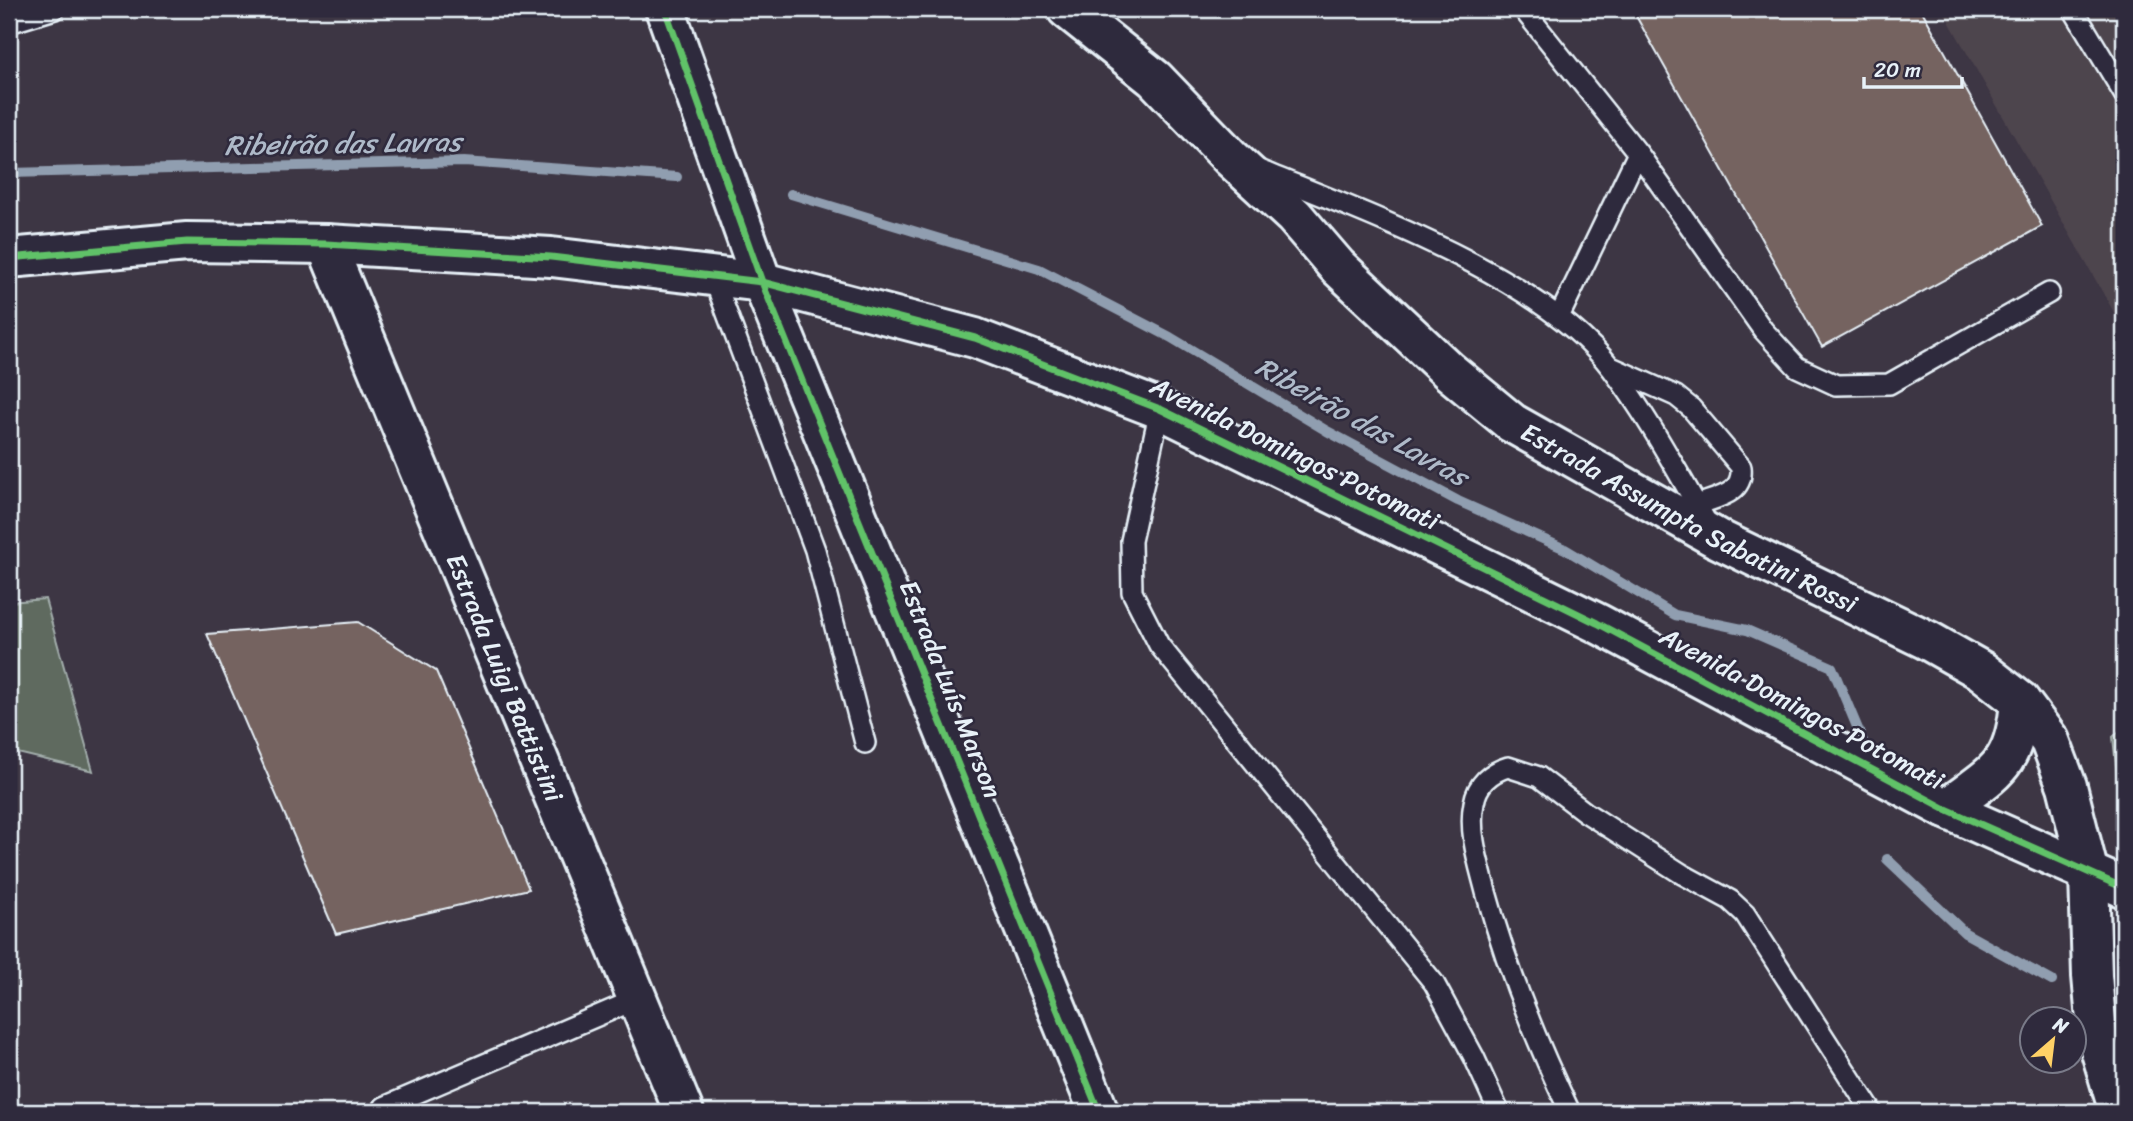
<svg xmlns="http://www.w3.org/2000/svg" width="2133" height="1121" font-family="Sriracha,sans-serif">
	<style>
		.built { fill: #4e444d }
		.green { fill: #5e6a5f; stroke: #a3aeac; stroke-width: 2 }
		.lines { fill: none; stroke-linecap: round; stroke-linejoin: round }
		.stream { stroke: #909eb0; stroke-width: 10 }
		.building { fill: #746461; stroke: #e8f1f8; stroke-width: 2 }
		.lane-casing { stroke: #e8f1f8; stroke-width: 24 }
		.street-casing { stroke: #e8f1f8; stroke-width: 44 }
		.secondary-casing { stroke: #e8f1f8; stroke-width: 44 }
		.lane { stroke: #2f2a3d; stroke-width: 19 }
		.street { stroke: #2f2a3d; stroke-width: 38 }
		.secondary { stroke: #2f2a3d; stroke-width: 38 }
		.cycleway-casing { stroke: #2f2a3d; stroke-width: 11 }
		.cycleway { stroke: #61c268; stroke-width: 7 }
		.labels { text-anchor: middle; stroke-width: 5; stroke-linejoin: round; paint-order: stroke }
		.street-label { font-size: 26px; fill: #e8f1f8; stroke: #2f2a3d }
		.water-label { font-size: 28px; font-style: italic; fill: #aeb9c8; stroke: #2f2a3d }
	</style>
	<rect width="100%" height="100%" fill="#3d3644"/>
	<filter id="ink" filterUnits="userSpaceOnUse"><feTurbulence type="fractalNoise" baseFrequency=".0143" numOctaves="2"/><feDisplacementMap in="SourceGraphic" scale="14" xChannelSelector="R" yChannelSelector="G"/><feConvolveMatrix kernelMatrix="1 2 1 2 8 2 1 2 1" color-interpolation-filters="sRGB"/></filter>
	<g filter="url(#ink)">
		<path class="built" d="M1942,9H2124V330Z"/>
		<path class="green" d="M45,599L93,771L9,751V602Z
			M2124,727V804L2118,785L2113,737Z"/>
		<g class="lines">
			<path class="stream" d="M9,173L464,162L677,177
				M791,194L1039,269L1170,337L1327,431L1458,501L1565,549L1675,615L1747,630L1832,667L1863,741
				M1887,859L1965,933L2052,981"/>
		</g>
		<path class="building" d="M1632,9H1921L2042,226L1822,347Z
			M358,622L436,671L529,889L336,934L207,634Z"/>
		<g class="lines">
			<defs>
				<path id="lane" d="M1523,9L1638,153L1559,317
					M2073,9L2124,94
					M9,23L55,9
					M1638,153L1763,330L1797,367L1836,385L1889,384L2049,293
					M1259,170C1366,214 1541,276 1612,369C1649,418 1679,475 1710,528
					M713,276L815,550L865,743
					M1611,367L1676,396L1691,408L1741,467C1744,494 1718,497 1697,505
					M1160,409L1131,541L1132,592L1159,645L1434,983L1474,1057L1499,1112
					M384,1107L637,999
					M1570,1112C1536,1041 1507,969 1486,892C1479,864 1468,832 1474,803C1477,784 1491,772 1508,767L1539,777L1585,812L1682,874L1730,900L1745,914L1872,1112"/>
				<path id="street" d="M665,9L762,282L1099,1112"/>
				<g id="secondary">
					<path id="s1" d="M1067,9L1155,79L1231,158L1294,216L1337,266L1449,371L1512,423L1716,538L1927,640L1982,671L2020,701L2050,741L2067,786L2089,874L2092,976L2098,1042L2119,1112"/>
					<path id="s2" d="M326,244L684,1112"/>
					<path d="M9,258L187,242L326,244L551,257L762,282L975,338L1160,409L1597,623L1946,809L2124,888"/>
					<path d="M1946,809C1995,771 2015,768 2020,701"/>
				</g>
			</defs>
			<use href="#lane" class="lane-casing"/>
			<use href="#street" class="street-casing"/>
			<use href="#secondary" class="secondary-casing"/>
			<use href="#lane" class="lane"/>
			<use href="#street" class="street"/>
			<use href="#secondary" class="secondary"/>
			<defs>
				<path id="cycleway" d="M665,9L762,282L1099,1112
					M9,258L187,242L326,244L551,257L762,282L975,338L1160,409L1597,623L1946,809L2124,888"/>
			</defs>
			<use href="#cycleway" class="cycleway-casing"/>
			<use href="#cycleway" class="cycleway"/>
		</g>
	</g>
	<g class="labels">
		<g class="street-label">
			<text transform="translate(1295 453) rotate(26)" y="9">Avenida Domingos Potomati</text>
			<text dy="9" stroke="none"><textPath href="#s1" startOffset="810">Estrada Assumpta Sabatini Rossi</textPath></text>
			<text dy="9" stroke="none"><textPath href="#s2" startOffset="469">Estrada Luigi Battistini</textPath></text>
			<text transform="translate(951 689) rotate(68)" y="9">Estrada Luís Marson</text>
			<text transform="translate(1802 708) rotate(28)" y="9">Avenida Domingos Potomati</text>
		</g>
		<g class="water-label">
			<text transform="translate(343 143) rotate(-1)" y="10">Ribeirão das Lavras</text>
			<text transform="translate(1362 421) rotate(29)" y="10">Ribeirão das Lavras</text>
		</g>
	</g>
	<rect width="2133" height="1121" fill="none" stroke="#2f2a3d" stroke-width="35"/>
	<rect x="18" y="18" width="2098" height="1086" fill="none" stroke="#e8f1f8" stroke-width="2.5" filter="url(#ink)"/>
	<g transform="translate(2053 1040) rotate(28)"><circle r="33" fill="#2f2a3d" stroke="#797a88" stroke-width="2"/>
	<path d="M0-5L12 26L0 18L-12 26Z" fill="#ffd166"/>
	<text y="-10" font-size="19" font-weight="bold" text-anchor="middle" fill="#e8f1f8">N</text>
	</g>
	<path d="M1864 77v10h98v-10" fill="none" stroke="#e8f1f8" stroke-width="3.5"/>
	<text x="1874" y="77" font-size="21" fill="#e8f1f8" stroke="#2f2a3d" stroke-width="5" paint-order="stroke">20 m</text>
</svg>
